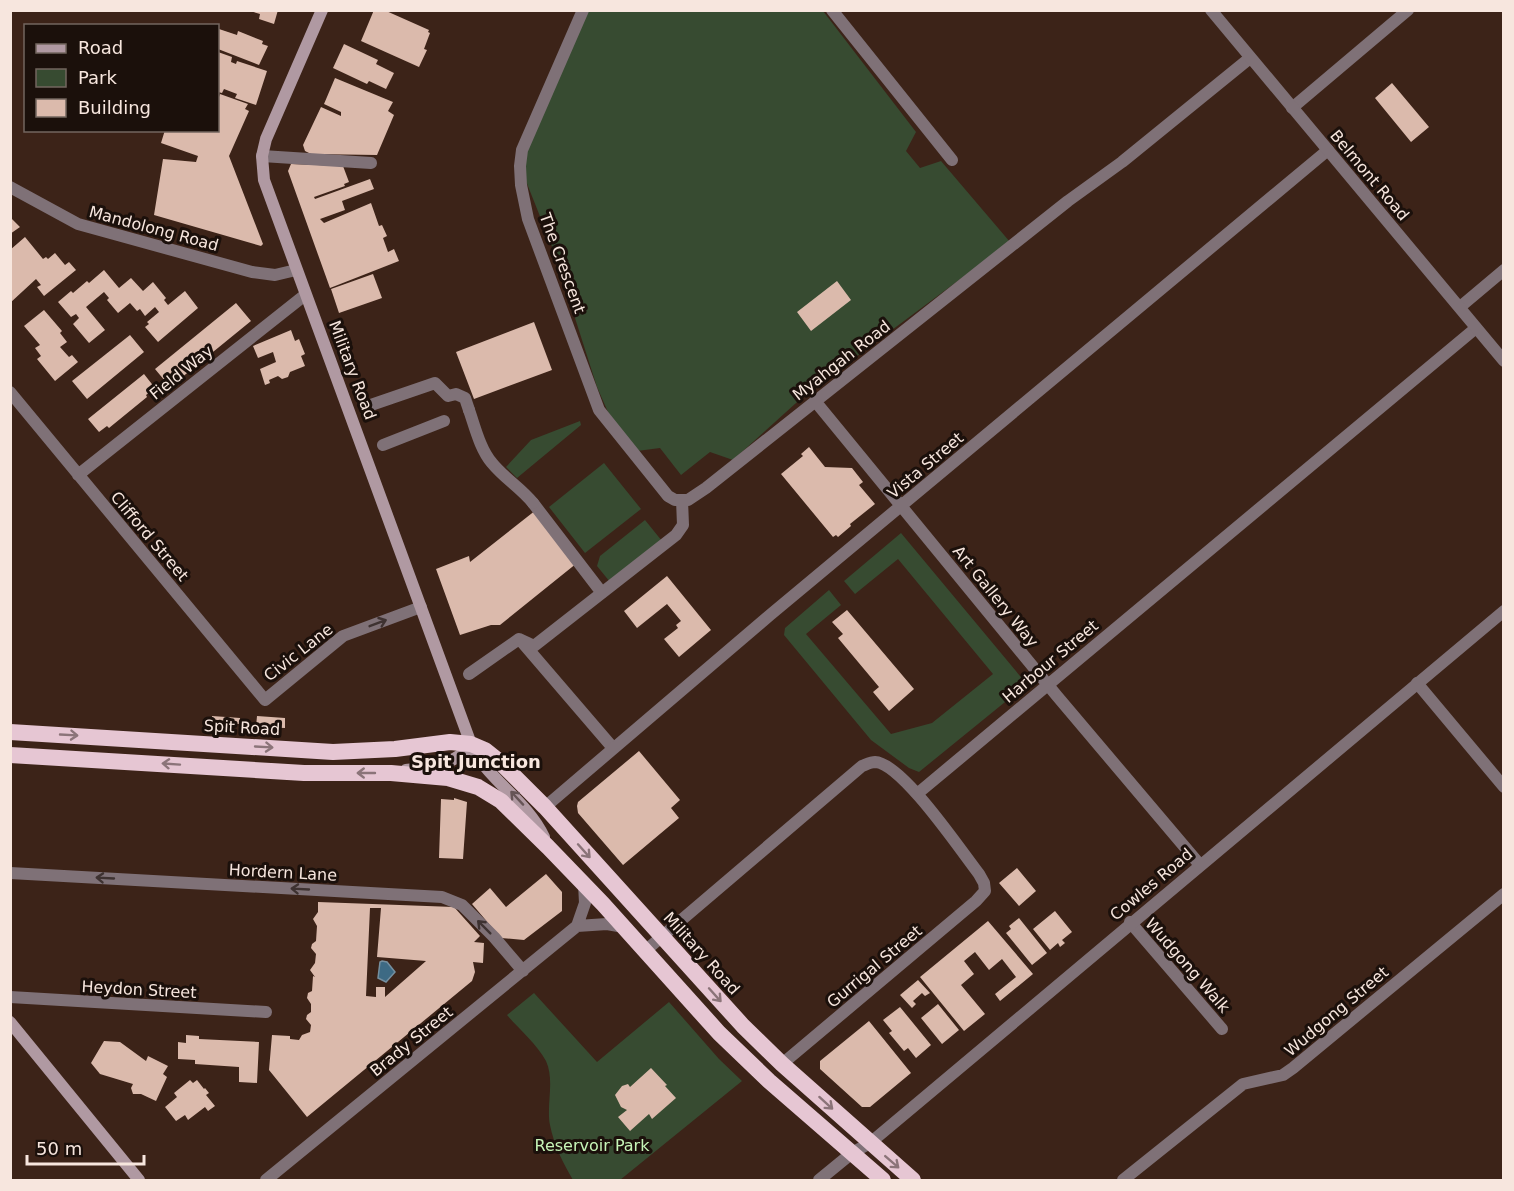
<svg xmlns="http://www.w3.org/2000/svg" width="1514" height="1191" font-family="'DejaVu Sans',sans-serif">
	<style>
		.green { fill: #374b31 }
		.water { fill: #3d6a84; stroke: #758f9f; stroke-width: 1.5 }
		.building { fill: #dbbaac; fill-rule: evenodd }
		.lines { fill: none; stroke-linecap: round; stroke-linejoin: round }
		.pedestrian { stroke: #7f7177; stroke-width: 12 }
		.minor { stroke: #7f7177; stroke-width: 12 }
		.tertiary { stroke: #7f7177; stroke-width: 12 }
		.secondary { stroke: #b099a2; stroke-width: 12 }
		.trunk { stroke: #e6c6d3; stroke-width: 16 }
		.oneway { stroke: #3e3231 }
		.oneway2 { stroke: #8b7479 }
		.oneway3 { stroke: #665456 }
		.labels { text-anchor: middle; stroke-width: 6; stroke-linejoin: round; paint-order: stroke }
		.street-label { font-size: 16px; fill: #f7e6de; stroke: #1b100b }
		.park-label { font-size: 16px; fill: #c6f4b7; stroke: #1b100b }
		.neighbourhood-label { font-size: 18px; font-weight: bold; fill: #f7e6de; stroke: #1b100b }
	</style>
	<rect width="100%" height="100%" fill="#3c2318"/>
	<path class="green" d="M583,11H823L916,132L906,151L920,168L941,161L1010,242L806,394L733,460L710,452L681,475L660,448L637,451L608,412L597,387L553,249L516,156Z
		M580,421L581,425L517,478L506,467L531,440Z
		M604,463L641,509L585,553L549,507Z
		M645,520L662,541L610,582L597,566L600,556Z
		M901,533L1025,682L1021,689L919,772L909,768L871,740L784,635L785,628L829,590L841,605L806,634L891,734L932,723L993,674L898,559L855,594L844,581Z
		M534,993L597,1062L669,1002L719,1059L742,1081L620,1180H573C563,1163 554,1145 550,1125C546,1105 555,1081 546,1061C537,1044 520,1030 507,1015Z"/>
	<path class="water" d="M382,961L387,962L395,972L386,982L378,978L380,962Z"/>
	<path class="building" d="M278,10L274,24L259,19L260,14L250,11Z
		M374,10H384L429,30L428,32L430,33L424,49L427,50L419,67L361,41Z
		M219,29L237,35L238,31L263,41L262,44L268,46L259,65L218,49Z
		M344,44L378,60L376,64L394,73L386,89L369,81L367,84L333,68Z
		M218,52L232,57L231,62L236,64L237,61L267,71L256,105L235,98L237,94L224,89L222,93L218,92Z
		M335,78L393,102L388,111L394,115L377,155L311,154L305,151L303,145L321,107L341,116V112L324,104Z
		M1392,83L1429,127L1411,142L1375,98Z
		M220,94L248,104L245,109L249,111L229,156L263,244L261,246L154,215L163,159L196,162L198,156L161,143L165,130H218V96L219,97Z
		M291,164L343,166L349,182L344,184L345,186L314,197L315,199L370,179L374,189L342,201L345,210L320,219L324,223L371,203L379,226L382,225L387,236L383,238L388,252L394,249L399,261L330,288L288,171Z
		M10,217L20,227L10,234Z
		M25,237L43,259L46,257L48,259L55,253L65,265L69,262L76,270L44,296L37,287L41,285L36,279L10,303V250Z
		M104,270L119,288L131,278L143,291L153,282L166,298L164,300L168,305L185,291L198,308L158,342L145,327L149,324L147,322L159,312L155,307L145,316L140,309L137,311L130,303L118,313L107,300L109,298L104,292L86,307L105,330L89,343L73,324L79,318L76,314L71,317L58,302L71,291L73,293L87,281L89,283Z
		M373,274L382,298L339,313L331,289Z
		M837,281L851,300L811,331L797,312Z
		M236,303L251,321L170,387L155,369Z
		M44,310L62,331L60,333L67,342L60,347L69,357L72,355L78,362L55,381L37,359L41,356L35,348L40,345L24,326Z
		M534,322L552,370L474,399L456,352Z
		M291,330L295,341L299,339L305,354L301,356L305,366L290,372L288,377L282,379L278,376L269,380L270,383L265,385L260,369L276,362L273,352L258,358L253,346Z
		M130,335L144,352L87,399L72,381Z
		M144,374L155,388L146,395L147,397L109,428L107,426L99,432L88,419Z
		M809,447L825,467L852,468L863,482L859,485L875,504L850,524L851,526L838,537L836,535L833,537L781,474L803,456L801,454Z
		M536,510L577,563L500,625H491L460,635L436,569L469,556L470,562Z
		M667,576L711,630L679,657L664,639L678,628L676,625L681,621L667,604L637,628L624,611Z
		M847,610L914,689L889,711L873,692L879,687L838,638L843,634L832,622Z
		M212,716L240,718V724L212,723Z
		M257,716L285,718V728L256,727Z
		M639,751L680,800L671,808L679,818L623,865L578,813L577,806L578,802Z
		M454,798L467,802L463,859L439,858L441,799L454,800Z
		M1017,868L1036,891L1019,906L999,883Z
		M546,874L562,892V911L524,940L501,938L472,904L490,888L506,907Z
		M318,902L454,907L480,936L474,942L484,943L483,963L473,962L475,972L472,981L307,1117L269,1070L272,1035L290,1036V1039L299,1040L302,1035L310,1032L311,1025L306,1019L307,1015L311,1012V1004L307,998L308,993L312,991L313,976L315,977L310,970L315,963L316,954L311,948L312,944L316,941L317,926L313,919L318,912ZM370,908H381L377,957L426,961L385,997V987H376V997L366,996Z
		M1055,911L1072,932L1062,940L1065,943L1060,947L1058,943L1050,950L1033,929Z
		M1019,918L1047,953L1032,965L1006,933L1011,929L1009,926Z
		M988,921L1033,974L1000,1001L995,994L1016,977L1002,959L989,970L975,952L964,961L974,974L961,985L985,1014L964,1031L920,977Z
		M918,980L930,993L925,996L922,993L913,1001L916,1004L912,1008L900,995Z
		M938,1004L959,1030L942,1044L921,1018Z
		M900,1007L931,1045L916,1058L908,1048L904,1051L889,1033L892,1031L883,1020Z
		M869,1021L911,1073L870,1107H862L820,1069V1061Z
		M186,1035L199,1036V1039L259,1042L257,1083L239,1082V1067L195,1064V1060L178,1059V1042L186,1043Z
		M104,1041L120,1042L146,1061L148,1056L168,1066L163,1074L167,1077L156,1101L141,1094H133L131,1088L133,1084L100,1074L91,1063Z
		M651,1068L667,1085L665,1086L676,1098L652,1119L649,1114L630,1131L618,1117L627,1110L621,1107L615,1095L622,1086L628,1084L630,1087Z
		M190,1080L193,1083L197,1080L204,1089L205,1088L209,1093L206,1095L215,1106L208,1111L205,1107L188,1120L185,1115L176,1121L165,1107L177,1097L174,1093Z"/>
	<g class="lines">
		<path class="pedestrian" d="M262,156L371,163
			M368,406L435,383L448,396L456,394L465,398L469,410
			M383,445L444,421
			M533,503L602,593
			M522,642L613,748
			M469,674L519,639L534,646L676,535L683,525L682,500"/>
		<path class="minor" d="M583,10L522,150L520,166L521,185L528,219L599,410L668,496L675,500H688L706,488L1068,201L1122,162L1250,58
			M832,10L952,160
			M1292,108L1408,10
			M10,187L78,224L252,272L275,275L296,270
			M1460,307L1504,270
			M10,392L265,700L343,636L421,607
			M815,401L1057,696L1200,865
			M469,410C475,427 480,449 492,463C504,478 521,488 533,503
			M78,475L305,295
			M1417,683L1504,787
			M917,794L1476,328
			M545,807L770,615L1328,150
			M10,873L442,897L462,905L494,937L523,971
			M1130,922L1222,1029
			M577,926L607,924L624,927
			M645,951L862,766C865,765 871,762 875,762C902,763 961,851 979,874L984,883L985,891L976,901L782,1064
			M10,997L266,1012
			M266,1180L577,926L585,903L584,884
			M1123,1180L1243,1084L1283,1075L1293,1068L1504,894"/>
		<path class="tertiary" d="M1211,10L1504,361
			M819,1180L852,1153L870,1143L1504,611"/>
		<path class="secondary" d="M322,10L266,139L262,156L264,180L471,744C487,780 526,799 544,837
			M406,770C430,766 456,766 471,744
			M10,1022L139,1180"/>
		<path class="trunk" d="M10,732L333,752L395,749L450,742L471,744L485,750L500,762L545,807L743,1026L782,1064L913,1180
			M10,755L304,773H391L448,778L478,787L501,801L548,847L603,904L719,1033L769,1081L883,1180"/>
	</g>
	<defs><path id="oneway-shaft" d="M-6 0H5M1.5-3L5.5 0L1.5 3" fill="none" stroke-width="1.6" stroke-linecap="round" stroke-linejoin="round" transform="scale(1.5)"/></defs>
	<g class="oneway">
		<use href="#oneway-shaft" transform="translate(378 623) rotate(-21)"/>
		<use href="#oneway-shaft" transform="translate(105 878) rotate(-177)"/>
		<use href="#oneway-shaft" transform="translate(300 889) rotate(-177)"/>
		<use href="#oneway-shaft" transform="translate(484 927) rotate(-135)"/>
	</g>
	<g class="oneway2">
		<use href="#oneway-shaft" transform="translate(69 735) rotate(3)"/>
		<use href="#oneway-shaft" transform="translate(264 747) rotate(3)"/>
		<use href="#oneway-shaft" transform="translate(171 764) rotate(-176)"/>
		<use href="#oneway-shaft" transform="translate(366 773) rotate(180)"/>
		<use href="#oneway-shaft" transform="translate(584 851) rotate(48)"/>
		<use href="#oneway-shaft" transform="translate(715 995) rotate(48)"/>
		<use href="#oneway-shaft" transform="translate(826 1103) rotate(42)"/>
		<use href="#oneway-shaft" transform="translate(892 1162) rotate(41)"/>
	</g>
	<use class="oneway3" href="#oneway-shaft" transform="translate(517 798) rotate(-133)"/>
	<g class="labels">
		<g class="street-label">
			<text transform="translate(1370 175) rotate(50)" y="6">Belmont Road</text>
			<text transform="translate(154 228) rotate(15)" y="6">Mandolong Road</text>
			<text transform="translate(563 263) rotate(70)" y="6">The Crescent</text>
			<text transform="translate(841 360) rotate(-38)" y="6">Myahgah Road</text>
			<text transform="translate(353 370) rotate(69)" y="6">Military Road</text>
			<text transform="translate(181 372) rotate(-39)" y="6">Field Way</text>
			<text transform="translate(925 465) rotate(-40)" y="6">Vista Street</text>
			<text transform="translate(150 536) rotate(50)" y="6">Clifford Street</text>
			<text transform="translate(996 596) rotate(51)" y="6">Art Gallery Way</text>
			<text transform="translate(298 652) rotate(-38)" y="6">Civic Lane</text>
			<text transform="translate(1050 661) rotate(-40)" y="6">Harbour Street</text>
			<text transform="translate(242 727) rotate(3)" y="6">Spit Road</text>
			<text transform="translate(283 872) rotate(3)" y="6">Hordern Lane</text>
			<text transform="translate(1151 884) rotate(-40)" y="6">Cowles Road</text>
			<text transform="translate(702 953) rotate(48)" y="6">Military Road</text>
			<text transform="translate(1188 965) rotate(49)" y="6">Wudgong Walk</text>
			<text transform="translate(874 966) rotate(-40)" y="6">Gurrigal Street</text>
			<text transform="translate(139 989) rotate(3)" y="6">Heydon Street</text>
			<text transform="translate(1336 1011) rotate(-40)" y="6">Wudgong Street</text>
			<text transform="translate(411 1041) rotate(-39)" y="6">Brady Street</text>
		</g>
		<g class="park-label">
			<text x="592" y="1151">Reservoir Park</text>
		</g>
		<g class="neighbourhood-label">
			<text x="476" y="768">Spit Junction</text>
		</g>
	</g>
	<rect width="1514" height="1191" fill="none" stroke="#f7e6de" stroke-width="24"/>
	<rect x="24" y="24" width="195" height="108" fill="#1b100b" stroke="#73665f" stroke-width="1.5"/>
	<rect x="36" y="44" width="30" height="9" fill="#b099a2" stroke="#73665f" stroke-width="1.5"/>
	<text x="78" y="54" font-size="18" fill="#f7e6de">Road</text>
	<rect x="36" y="69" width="30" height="18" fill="#374b31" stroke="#73665f" stroke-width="1.5"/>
	<text x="78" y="84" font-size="18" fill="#f7e6de">Park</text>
	<rect x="36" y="99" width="30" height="18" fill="#dbbaac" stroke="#73665f" stroke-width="1.5"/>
	<text x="78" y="114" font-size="18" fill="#f7e6de">Building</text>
	<path d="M27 1155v9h117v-9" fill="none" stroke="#f7e6de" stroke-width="3"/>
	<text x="36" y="1155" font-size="18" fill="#f7e6de" stroke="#1b100b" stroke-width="4.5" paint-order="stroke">50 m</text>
</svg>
